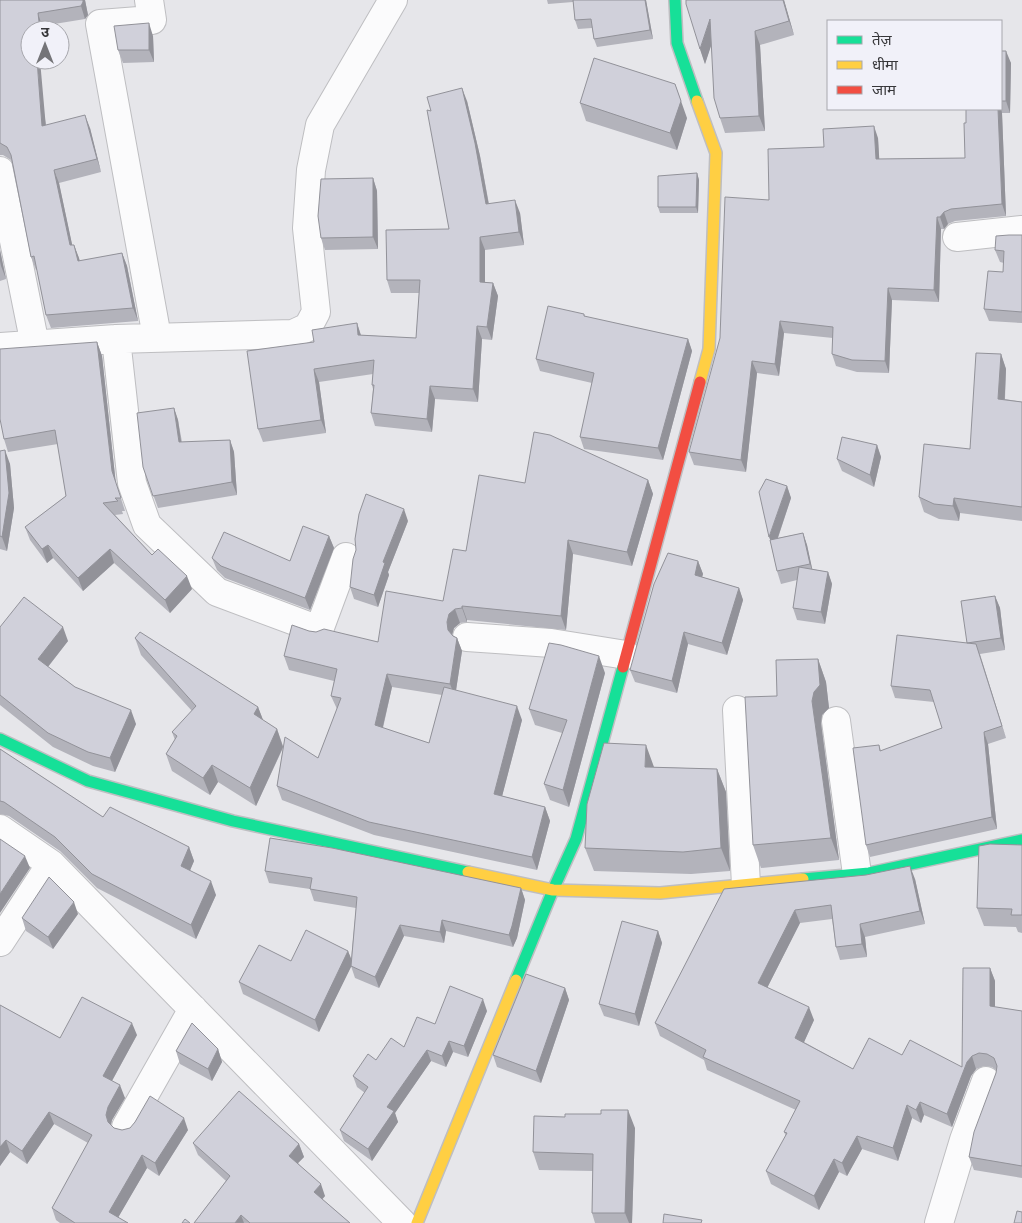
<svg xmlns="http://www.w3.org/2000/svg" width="1022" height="1223" font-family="Montserrat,'Noto Sans Devanagari',sans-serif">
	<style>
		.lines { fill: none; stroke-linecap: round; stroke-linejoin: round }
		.street-casing { stroke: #bebec1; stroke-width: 30 }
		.fast-casing { stroke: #bebec1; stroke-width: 14 }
		.slow-casing { stroke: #bebec1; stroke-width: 14 }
		.jam-casing { stroke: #bebec1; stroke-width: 14 }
		.street { stroke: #fbfbfc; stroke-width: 28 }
		.fast { stroke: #16e098; stroke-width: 11 }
		.slow { stroke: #ffcf43; stroke-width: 11 }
		.jam { stroke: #f24e42; stroke-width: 11 }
		.wall { fill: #b3b3bb; fill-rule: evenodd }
		.shaded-wall { fill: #929299 }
		.building { fill: #d0d0da; stroke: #929299 }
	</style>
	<rect width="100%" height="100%" fill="#e6e6ea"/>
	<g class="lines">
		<defs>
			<path id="street" d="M149,0L152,20L100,24L157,337
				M0,171L35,345
				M957,237L1022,230
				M116,339L132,483L147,525L217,592L319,630L346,557
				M0,347L116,339L293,334L308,327L316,312L307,228L311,170L320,125L393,0
				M467,637L551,643L626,655
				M737,710L746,885
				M836,721L857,874
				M0,829L51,864L402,1223
				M0,942L51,864
				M126,1127L193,1009
				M939,1223L964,1140L986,1081"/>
			<path id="fast" d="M675,0L677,43L697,101
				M0,739L88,781L233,821L468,872
				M803,879L869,873L1022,840
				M516,980L553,890L576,839L623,667"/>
			<path id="slow" d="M697,101L716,153L709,349L700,382
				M468,872L553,890L660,893L803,879
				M417,1223L516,980"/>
			<path id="jam" d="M623,667L700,382"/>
		</defs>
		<use href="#street" class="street-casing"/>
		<use href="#fast" class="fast-casing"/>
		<use href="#slow" class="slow-casing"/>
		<use href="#jam" class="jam-casing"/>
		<use href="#street" class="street"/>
		<use href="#fast" class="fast"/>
		<use href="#slow" class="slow"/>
		<use href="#jam" class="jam"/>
	</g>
	<path class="wall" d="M0,0H85L88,15L85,19L42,26L43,30H30L46,125L90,128L101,172L59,183L72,245H74L80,261L122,253L127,266L138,321L51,328L46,315L37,270H36L31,257L11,160L3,155H0Z
		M547,0H646L653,39L597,47L594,39L592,28L578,29L575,20L573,2L548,4Z
		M784,0L794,35L760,45L765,131L725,133L720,118L711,45L705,64L700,49Z
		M153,36L154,62L123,63L118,50Z
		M1001,51L1011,63L1010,113H1002L1006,216L955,221L948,224L944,229H941L939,302L892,300L889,373L857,372L836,366L832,354L833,338L784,333L779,376L757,373L746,472L694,465L689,452L769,200L824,147L878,138L879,159L965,158L966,123L1001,109Z
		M467,101L480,156L489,204L520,213L524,245L485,250V282L493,283L498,296L492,340L482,339L478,402L435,399L432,432L375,426L371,413L373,389L372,385L373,374L319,382L326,433L263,442L258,429L357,323L361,335L416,338L419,293H391L387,280L449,229L431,111Z
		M580,103L687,118L677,150L586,121Z
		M697,173L699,180L698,213H660L658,207Z
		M373,178L377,191L378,249L325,250L321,238Z
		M1022,235V323L989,321L984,309L1003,272L1004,263L1000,262L995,250Z
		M0,250L6,279L0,281Z
		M584,314L585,317L688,339L692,351L663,460L584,449L580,437L592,383L540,371L536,359Z
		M97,342L102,356L116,485L125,511H122L123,514L115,515L152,555L192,589L170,613L114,563L83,591L53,558L47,563L30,540L25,527L66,496L58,444L8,452L4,439Z
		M1001,354L1006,369L1005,399L1022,402V521L960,513L959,521L939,519L924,512L919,497L970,449Z
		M174,408L178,420L182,442L230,440L234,452L237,495L158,508L143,467Z
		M877,445L881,457L874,487L842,471L837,459Z
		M0,451L10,464L14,508L7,551L0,549Z
		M648,480L653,494L632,566L573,554L566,630L467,620V622L460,623L454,628L452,635L457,638L462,651L456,690L522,720L502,796L545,807L550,821L537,870L374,835L282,800L277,786L283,748L256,806L218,782L210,795L172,771L166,754L175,740L172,732L192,711L141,655L135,638L258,707L263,720L277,729L283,746L318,758L337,709L331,696L334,681L289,670L284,656L309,631L378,642L443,601L466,551L525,483ZM392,687L442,695L429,743L383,728Z
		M787,486L791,498L778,538L803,533L807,545L812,569L828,572L832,584L825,624L797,620L793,608L797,580L781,584L777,571L770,540Z
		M408,521L388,572L389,575L378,607L354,599L350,587Z
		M329,536L334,548L310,610L225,578L217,570L212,558L290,561Z
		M698,561L703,574L702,577L739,588L743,600L727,655L688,644L677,693L635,682L630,670Z
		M995,596L1000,608L1005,650L980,654L1006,738L988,744L997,829L870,857L866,845L879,745L881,751L942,728L934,702L895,698L891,686L967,643Z
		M0,627L68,641L48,667L75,687L136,724L115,772L93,766L53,747L0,705Z
		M818,659L826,682L829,708L822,715L821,723L839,860L761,868L753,845L777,696Z
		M605,673L569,807L550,800L544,784L562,733L535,725L529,709Z
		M0,749L103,817L189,847L194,861L190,870L216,895L196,939L97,888L60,851L9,816L0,814Z
		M654,767L717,769L726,792L730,871L691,874L594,871L585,848Z
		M1022,845V933L1018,932L1016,927L984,926L977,908Z
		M265,871L521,888L525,900L517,938L513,947L446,931L444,943L404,936L379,988L355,978L351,966L319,1032L243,994L239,982L291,961L348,951L351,960L356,908L314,901L310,889L269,883Z
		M915,879L925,924L865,937L867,957L840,960L836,947L832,919L800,923L767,988L814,1020L804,1042L853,1069L902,1055L962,1067L990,968L995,981V1007L1022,1011V1178L974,1170L969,1157L996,1073V1070L992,1067L984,1066L976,1069L971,1076L952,1127L924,1115L921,1123L912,1118L898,1161L862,1149L847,1176L839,1172L819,1210L771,1184L766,1171L786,1136L784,1132L796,1110L707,1070L704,1060L660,1036L655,1023L724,889Z
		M78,914L53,949L26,931L22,918Z
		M658,931L662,943L639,1026L604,1016L599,1004Z
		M565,988L569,1000L541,1083L497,1067L493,1055Z
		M0,1005L60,1038L137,1035L112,1081L125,1098L112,1120L111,1125L114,1128L122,1130H188L159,1176L147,1168L118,1217L128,1223H60L56,1220L52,1208L88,1143L54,1124L27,1164L10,1152L0,1166Z
		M487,1011L468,1057L453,1052L446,1067L431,1061L395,1113L398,1122L372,1161L344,1141L340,1130L365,1093L357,1087L353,1076L376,1060L404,1047L435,1024Z
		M218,1049L222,1062L212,1081L180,1064L176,1051Z
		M635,1128L632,1223H595L592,1213L593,1171L539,1170L533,1152Z
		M193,1143L299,1144L304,1157L298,1163L325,1196L322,1199L350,1223H194L226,1181L198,1155Z"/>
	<path class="shaded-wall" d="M83,0H85L88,15L85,19L81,6Z
		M645,0H646L653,39L650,30Z
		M783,0H784L794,35L789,21Z
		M38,13L42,26L43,30H40Z
		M710,19L715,34L705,64L700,49Z
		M149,23L153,36L154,62L149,50Z
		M755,31L760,45L765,131L759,116Z
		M1006,51L1011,63L1010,113L1006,101Z
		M37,60H40L47,139L42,126Z
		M675,84L687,118L677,150L670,133Z
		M462,88L467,101L480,156L491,217L486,204Z
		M1001,108L1002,113L1006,216L1002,204L998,109Z
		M85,115L90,128L101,172L97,159Z
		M874,126L878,138L880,171L876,159Z
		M54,170L59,183L75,258L70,245Z
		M697,173L699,180L698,213L696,207Z
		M373,178L377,191L378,249L373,237Z
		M515,200L520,213L524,245L519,232Z
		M944,212L948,224L944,229L940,217Z
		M937,217L941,229L939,302L934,290Z
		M480,237L485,250V295L480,282Z
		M74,245L79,258L82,274L78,261Z
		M0,250L6,279L1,266L0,261Z
		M122,253L127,266L138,321L133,308Z
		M493,283L498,296L492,340L487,327Z
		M888,288L892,300L889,373L885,361Z
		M780,321L784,333L779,376L775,364Z
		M357,323L361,336L358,335Z
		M477,326L482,339L478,402L473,389Z
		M688,339L692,351L663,460L658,448Z
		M97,342L102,356L116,485L125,511L112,471Z
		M1001,354L1006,369L1004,414L998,399Z
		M752,361L757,373L746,472L741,460Z
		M314,369L319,382L326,433L321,420Z
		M430,386L435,399L432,432L427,419Z
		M174,408L178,420L183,455L179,442Z
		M230,440L234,452L237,495L232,482Z
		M877,445L881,457L874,487L870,475Z
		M5,450L10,464L14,508L7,551L2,537Z
		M648,480L653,494L632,566L627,552Z
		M787,486L791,498L774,549L769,537Z
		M954,498L960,513L959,521L953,506Z
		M404,509L408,521L388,572L389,575L378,607L374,595L383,562Z
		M803,533L807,545L814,577L810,564Z
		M329,536L334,548L310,610L305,598Z
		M568,540L573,554L566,630L561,616Z
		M48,545L53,558L47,563L42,549Z
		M110,549L114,563L83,591L78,578Z
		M698,561L703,574L699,587L695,575Z
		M828,572L832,584L825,624L821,612Z
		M187,576L192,589L170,613L165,600Z
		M739,588L743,600L727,655L722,643Z
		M995,596L1000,608L1005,650L1001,638Z
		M462,606L467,620V622L462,608Z
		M455,609L460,623L454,628L452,635L448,630L447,622L449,614Z
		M63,627L68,641L43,673L38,659Z
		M684,632L688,644L677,693L672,681Z
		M457,638L462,651L455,697L450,684Z
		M976,644L980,656L1006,738L1002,726Z
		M599,656L605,673L569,807L563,790Z
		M818,659L826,682L829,708L822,715L821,723L839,860L831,838L812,701Z
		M387,674L392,687L380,739L375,725Z
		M517,706L522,720L499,808L494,794Z
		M258,707L265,725L254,714Z
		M131,710L136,724L115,772L110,758Z
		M277,729L283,747L256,806L250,788Z
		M984,732L988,744L997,829L992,817Z
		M646,745L654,767H645Z
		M212,765L218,782L210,795L203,778Z
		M717,769L726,792L730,871L721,848Z
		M545,807L550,821L537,870L532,857Z
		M189,847L194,861L186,880L181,866Z
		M25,856L30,868L0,913V894Z
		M910,866L915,879L925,924L920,911Z
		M211,881L216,895L196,939L191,925Z
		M521,888L525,900L517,938L513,947L509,935Z
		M74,902L78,914L53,949L48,937Z
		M795,910L800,923L763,996L758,983Z
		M442,920L446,931L444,943L440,932Z
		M860,924L865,937L867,957L862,944Z
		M400,925L404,936L379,988L375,977Z
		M658,931L662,943L639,1026L635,1014Z
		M348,951L353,963L319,1032L315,1020Z
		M990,968L995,981V1019L990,1006Z
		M565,988L569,1000L541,1083L536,1071Z
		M483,999L487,1011L468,1057L464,1046Z
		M809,1007L814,1020L800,1051L795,1038Z
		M132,1023L137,1035L108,1088L103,1076Z
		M449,1041L453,1052L446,1067L442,1056Z
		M218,1049L222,1062L212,1081L208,1069Z
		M427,1050L431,1061L395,1113L398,1122L372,1161L368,1149L387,1107Z
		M972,1056L976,1069L971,1076L952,1127L947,1114L967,1062Z
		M120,1085L125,1098L112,1120L110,1128L112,1134L106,1115L108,1107Z
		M920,1102L924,1115L921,1123L916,1110Z
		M907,1105L912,1118L898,1161L893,1148Z
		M628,1110L635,1128L632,1223H629L625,1213Z
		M49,1112L54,1124L27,1164L22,1151Z
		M184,1118L188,1130L159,1176L155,1163Z
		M857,1136L862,1149L847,1176L842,1163Z
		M6,1140L10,1152L0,1166V1147Z
		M299,1144L304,1157L293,1168L289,1156Z
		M142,1155L147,1168L115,1223L109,1212Z
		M834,1159L839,1172L819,1210L814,1196Z
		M321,1184L325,1196L318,1204L314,1192Z
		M241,1215L244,1223H235Z"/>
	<path class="building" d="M0,0H83V2L81,6L38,13L40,30H30V60H37L42,126L85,115L97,159L54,170L70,245H74L78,261L122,253L133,308L46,315L34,256L31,257L11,155L7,147L0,143Z
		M573,0H645L650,30L594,39L591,19L575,20Z
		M686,0H783L789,21L755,31L759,116L720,118L714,98L710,19L700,49L686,4Z
		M149,23V50H118L114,26Z
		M1001,51H1006V101H1001Z
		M594,58L675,84L681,101L670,133L580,103Z
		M462,88L475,143L486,204L515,200L519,232L480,237V282L493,283L487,327L477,326L473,389L430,386L427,419L371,413L374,385H372L374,360L314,369L321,420L258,429L247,351L314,342L312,330L357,323L358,335L416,338L420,280H387L386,230L449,229L427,110L431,111L427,97Z
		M966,109H998L1002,204L951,209L944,212L940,217H937L934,290L888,288L885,361L852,360L832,354L833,327L780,321L775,364L752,361L741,460L689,452L720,338L725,197L769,200L768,149L824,147L823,129L874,126L876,159L965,158L964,123H966Z
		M697,173L696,207H658V176Z
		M373,178V237L321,238L318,216L321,179Z
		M1009,235H1022V312L984,309L988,271L1003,272L1004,251L995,250L996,236Z
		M548,306L584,314V316L688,339L658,448L580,437L594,373L536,359Z
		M97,342L112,471L121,498H115L118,501L103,503L152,555L158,549L187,576L165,600L110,549L78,578L48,545L42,549L25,527L66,496L55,430L4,439L0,419V349Z
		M976,353L1001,354L998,399L1022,402V507L954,498L953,506L934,504L919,497L924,444L970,449Z
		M174,408L179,442L230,440L232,482L153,496L143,467L137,413Z
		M534,432L550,435L648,480L627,552L568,540L561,616L462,606V608L455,609L449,614L447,622L448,630L453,636L457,638L450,684L387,674L375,725L429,743L444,687L517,706L494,794L545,807L532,857L369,822L277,786L285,737L318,758L341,698L331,696L337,669L284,656L292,625L309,631L316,632L324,629L378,642L386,591L443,601L453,549L466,551L479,475L525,483Z
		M842,437L877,445L870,475L837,459Z
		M5,450L9,493L2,537L0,536V451Z
		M766,479L787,486L769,537L759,492Z
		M366,494L404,509L383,562L385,563L374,595L350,587L353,559L356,550L355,539L359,514Z
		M303,526L329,536L305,598L221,566L212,558L224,532L290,561Z
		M803,533L810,564L777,571L770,540Z
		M668,553L698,561L695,575L739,588L722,643L684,632L672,681L630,670L654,584Z
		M799,567L828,572L821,612L793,608Z
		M995,596L1001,638L967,643L961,601Z
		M24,597L63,627L38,659L75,687L131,710L110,758L88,752L48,733L0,695V627Z
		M140,632L258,707L254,714L277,729L250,788L212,765L203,778L166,754L177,736L172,732L196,706L135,638Z
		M897,635L976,644L1002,726L984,732L992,817L866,845L853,748L879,745L880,751L942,728L930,690L891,686Z
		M549,643L561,645L599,656L563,790L544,784L567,720L529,709Z
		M818,659L820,685L814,692L812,701L831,838L753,845L745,697L777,696L776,660Z
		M604,743L646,745L645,767L717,769L721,848L683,852L585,848L587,804Z
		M0,749L103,817L110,807L189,847L181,866L211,881L191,925L92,874L55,837L4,802L0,801Z
		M270,838L332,848L521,888L512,926L509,935L442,920L440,932L400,925L375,977L351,966L357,897L310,889L312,878L265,871Z
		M0,839L25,856L0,894Z
		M990,844L1022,845V915H1011L1012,909L977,908L979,846Z
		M910,866L920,911L860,924L862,944L836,947L831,905L795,910L758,983L809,1007L795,1038L853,1069L869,1038L902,1055L910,1040L962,1067L963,968H990V1006L1022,1011V1166L969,1157L974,1132L996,1073L997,1066L994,1058L987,1054L979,1053L972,1056L967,1062L947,1114L920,1102L916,1110L907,1105L893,1148L857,1136L842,1163L834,1159L814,1196L766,1171L787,1133L784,1132L800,1101L703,1057L706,1050L655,1023L724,889L866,875Z
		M49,877L74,902L48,937L22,918Z
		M622,921L658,931L635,1014L599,1004Z
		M306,930L348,951L315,1020L239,982L259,945L291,961Z
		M526,974L565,988L536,1071L493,1055Z
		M450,986L483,999L464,1046L449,1041L442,1056L427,1050L387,1107L394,1111L368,1149L340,1130L368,1087L353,1076L368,1054L376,1060L391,1038L404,1047L417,1017L435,1024Z
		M82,997L132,1023L103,1076L120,1085L108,1107L106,1115L108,1122L114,1128L122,1130L130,1128L135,1122L150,1096L184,1118L155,1163L142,1155L109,1212L128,1223H75L52,1208L92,1135L49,1112L22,1151L6,1140L0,1147V1005L60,1038Z
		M192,1023L218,1049L208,1069L176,1051Z
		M239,1091L299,1144L289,1156L321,1184L314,1192L350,1223H250L241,1215L235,1223H194L230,1176L193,1143Z
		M601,1110H628L625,1213H592L593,1154L533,1152L534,1116L565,1117V1114H601Z
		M1017,1211L1022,1212V1223H1014Z
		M664,1214L702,1220L701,1223H663Z
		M185,1219L190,1223H182Z"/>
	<rect x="827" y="20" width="175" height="90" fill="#f1f1f9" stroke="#a7a7ad"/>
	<rect x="837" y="36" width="25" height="8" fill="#16e098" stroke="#a7a7ad"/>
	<text x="872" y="45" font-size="15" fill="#37373a">तेज़</text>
	<rect x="837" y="61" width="25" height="8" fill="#ffcf43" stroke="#a7a7ad"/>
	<text x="872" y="70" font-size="15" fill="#37373a">धीमा</text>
	<rect x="837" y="86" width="25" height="8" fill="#f24e42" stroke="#a7a7ad"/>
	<text x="872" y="95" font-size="15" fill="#37373a">जाम</text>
	<g transform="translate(45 45)"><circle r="24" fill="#f1f1f9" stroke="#a7a7ad"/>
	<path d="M0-4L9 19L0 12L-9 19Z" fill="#747478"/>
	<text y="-8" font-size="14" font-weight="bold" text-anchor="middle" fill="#37373a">उ</text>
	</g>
</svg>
